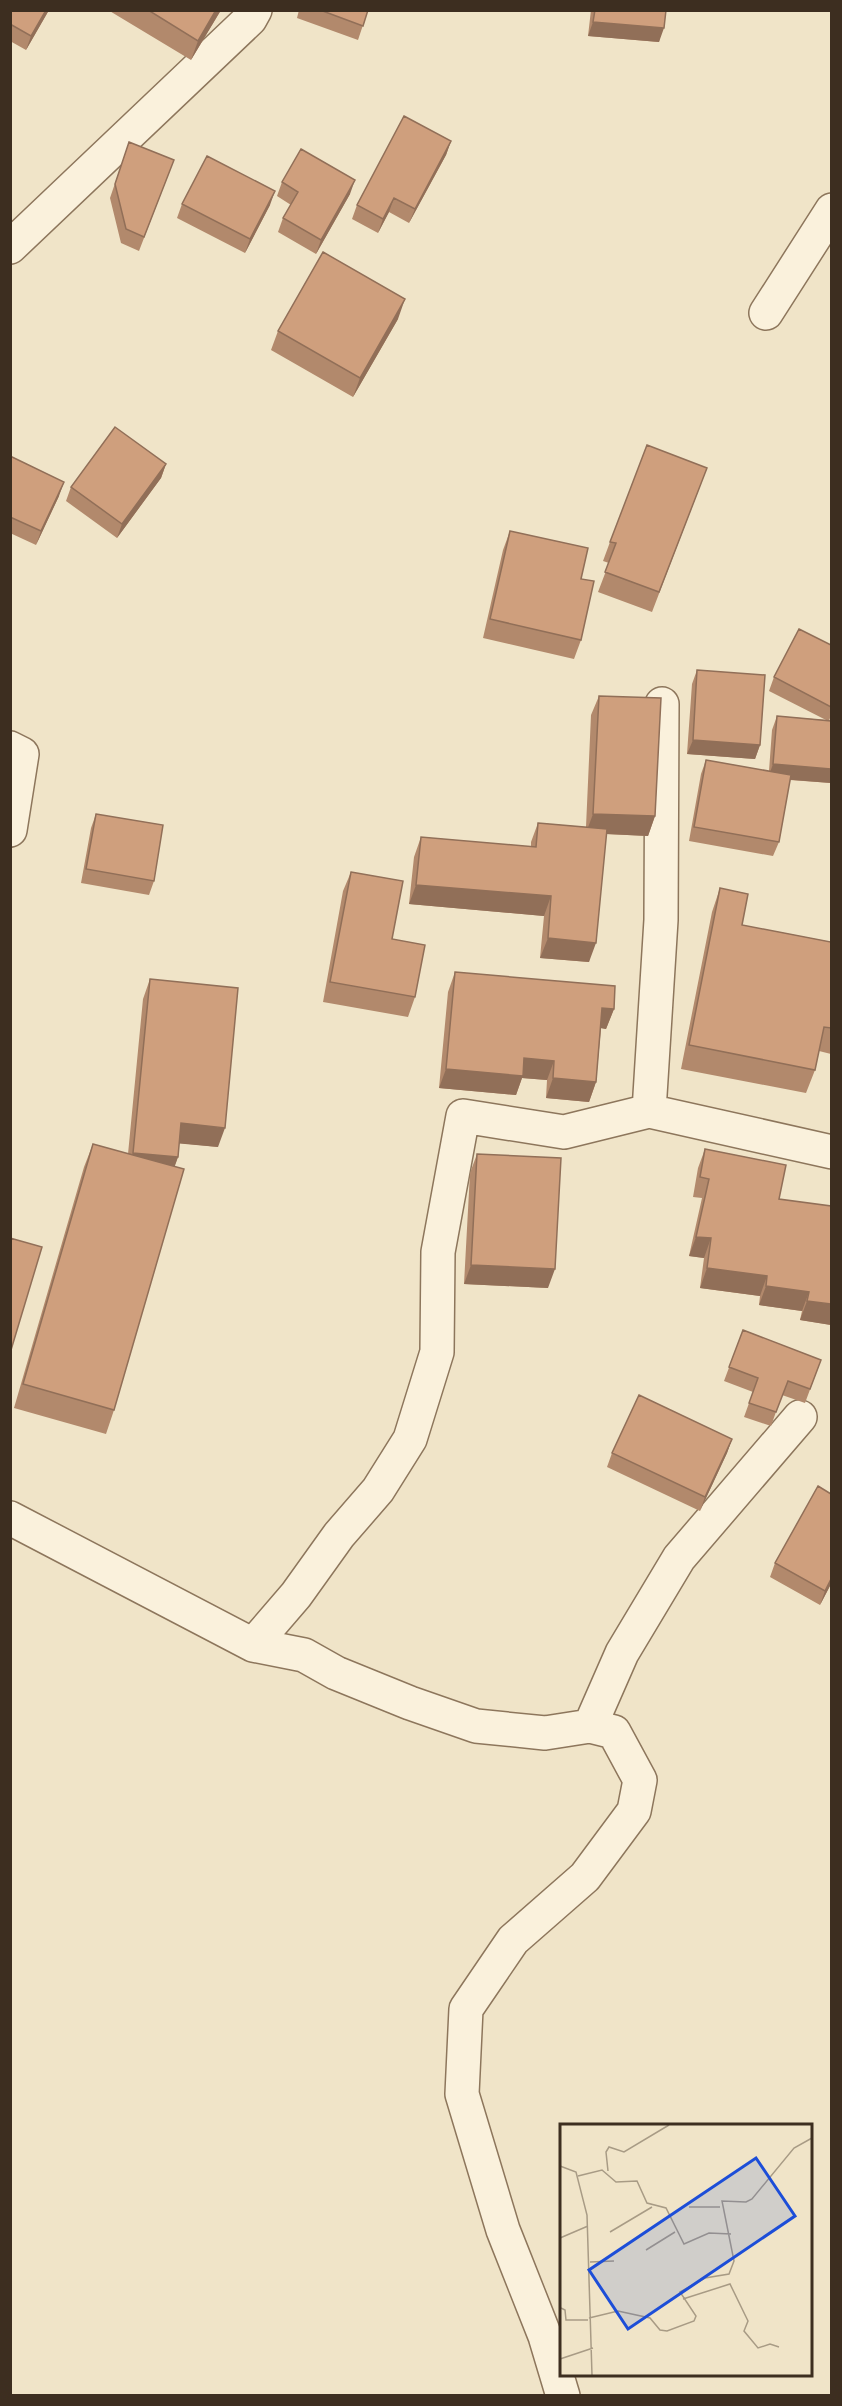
<svg xmlns="http://www.w3.org/2000/svg" width="842" height="2406" font-family="'Crimson Pro',serif">
	<style>
		.lines { fill: none; stroke-linecap: round; stroke-linejoin: round }
		.minor-casing { stroke: #8d765c; stroke-width: 36 }
		.minor { stroke: #faf1dc; stroke-width: 33 }
		.wall { fill: #b2896c }
		.shaded-wall { fill: #916f58 }
		.building { fill: #cf9f7d; stroke: #916f58; stroke-width: 1.5 }
		.inset-road { fill: none; stroke: #a89b85; stroke-width: 1.5 }
		.view { fill: #1d4ed8; fill-opacity: 0.15; stroke: #1d4ed8; stroke-width: 3 }
		.inset-edge { fill: none; stroke: #3d2e20; stroke-width: 3 }
	</style>
	<rect width="100%" height="100%" fill="#f0e4c8"/>
	<g class="lines">
		<defs>
			<path id="minor" d="M10,247L250,19L255,10
				M766,313L832,210
				M10,748L22,754L10,830
				M649,1111L661,920L662,704
				M10,1518L253,1645L304,1655L336,1673L410,1703L476,1726L545,1733L590,1726L614,1732L640,1780L634,1811L585,1877L513,1940L466,2009L462,2094L503,2230L545,2336L563,2396
				M253,1645L296,1595L339,1535L378,1490L410,1439L437,1352L438,1252L463,1116L564,1132L649,1111L832,1152
				M590,1726L622,1653L679,1558L800,1417"/>
		</defs>
		<use href="#minor" class="minor-casing"/>
		<use href="#minor" class="minor"/>
	</g>
	<path class="wall" d="M10,10H49L26,50L10,41Z
		M108,10H221L191,60Z
		M299,10H368L358,40L297,18Z
		M591,10H666L659,42L588,36Z
		M451,141L446,155L409,223L389,212L378,233L352,219L357,205Z
		M129,142L174,160L139,251L121,243L110,198Z
		M282,182L350,194L316,254L278,232L283,218L291,205L277,196Z
		M182,204L270,205L245,253L177,218Z
		M398,319L353,397L271,350L278,331Z
		M10,456L59,496L36,545L10,533Z
		M166,464L161,478L117,538L66,501L71,487Z
		M707,468L652,612L598,592L609,563L603,561L610,542Z
		M510,531L581,640L574,659L483,638L503,550Z
		M831,645V715L829,721L831,783L790,780L779,842L773,856L689,841L701,774L706,760L769,771L772,730L777,716L826,720L769,691L774,677Z
		M697,670L760,745L755,759L687,754L692,684Z
		M599,696L655,816L648,836L606,834L589,962L540,958L544,916L409,904L414,857L421,837L531,847V842L538,823L586,827L591,715Z
		M96,814L154,881L149,895L81,883L91,828Z
		M351,872L392,939L415,997L408,1017L323,1002L343,891Z
		M720,888L742,925L831,942V1054L819,1051L815,1070L806,1093L681,1069L712,912Z
		M455,972L614,1009L606,1029L601,1028L596,1082L589,1102L546,1098L547,1080L522,1078L516,1095L439,1088L448,992Z
		M150,979L218,1147L179,1143L178,1157L174,1167L114,1410L106,1434L14,1408L84,1167L93,1144L128,1154L143,999Z
		M705,1149L779,1199L831,1325L800,1320L802,1311L759,1305L760,1296L700,1288L704,1258L689,1256L702,1198L693,1197L698,1168Z
		M477,1154L548,1288L464,1284L470,1173Z
		M743,1330L821,1360L805,1403L782,1395L771,1426L744,1417L753,1392L724,1381Z
		M732,1439L727,1453L700,1511L607,1467L612,1453Z
		M775,1563L831,1584L820,1605L770,1577Z"/>
	<path class="shaded-wall" d="M46,10H49L26,50L31,36Z
		M216,10H221L191,60L198,41Z
		M593,22L664,28L659,42L588,36Z
		M451,141L446,155L409,223L415,209Z
		M355,180L350,194L316,254L321,240Z
		M275,191L270,205L245,253L250,239Z
		M394,198L389,212L378,233L383,219Z
		M405,299L398,319L353,397L360,378Z
		M166,464L161,478L117,538L122,524Z
		M64,482L59,496L36,545L41,531Z
		M693,740L760,745L755,759L687,754Z
		M773,764L831,769V783L768,778Z
		M593,814L655,816L648,836L586,833Z
		M416,885L551,896L544,916L409,904Z
		M548,938L596,943L589,962L540,958Z
		M602,1008L614,1009L606,1029L595,1027Z
		M524,1058L554,1061L547,1080L522,1078L516,1095L439,1088L446,1069Z
		M553,1078L596,1082L589,1102L546,1098Z
		M181,1123L225,1128L218,1147L174,1143Z
		M133,1153L178,1157L171,1177L126,1172Z
		M696,1237L711,1238L704,1258L689,1256Z
		M471,1265L555,1269L548,1288L464,1284Z
		M707,1268L767,1276L760,1296L700,1288Z
		M766,1286L809,1292L802,1311L759,1305Z
		M807,1301L831,1304V1325L800,1320Z
		M732,1439L727,1453L700,1511L705,1497Z
		M831,1579V1584L820,1605L825,1591Z"/>
	<path class="building" d="M10,10H46L31,36L10,24Z
		M148,10H216L198,41Z
		M320,10H368L363,26Z
		M595,10H666L664,28L593,22Z
		M404,116L451,141L415,209L394,198L383,219L357,205Z
		M129,142L174,160L144,237L126,229L115,184Z
		M301,149L355,180L321,240L283,218L298,192L282,182Z
		M207,156L275,191L250,239L182,204Z
		M323,252L405,299L360,378L278,331Z
		M115,427L166,464L122,524L71,487Z
		M647,445L707,468L659,592L605,572L616,543L610,542Z
		M10,456L64,482L41,531L10,517Z
		M510,531L588,548L581,579L594,581L581,640L490,619Z
		M799,629L831,645V707L774,677Z
		M697,670L765,675L760,745L693,740Z
		M599,696L661,698L655,816L593,814Z
		M777,716L831,721V769L773,764Z
		M706,760L791,775L779,842L694,827Z
		M96,814L163,825L154,881L86,869Z
		M538,823L607,829L596,943L548,938L551,896L416,885L421,837L536,847Z
		M351,872L403,881L392,939L425,945L415,997L330,982Z
		M720,888L748,894L742,925L831,942V1028L824,1027L815,1070L689,1045Z
		M455,972L615,986L614,1009L602,1008L596,1082L553,1078L554,1061L524,1058L523,1076L446,1069Z
		M150,979L238,988L225,1128L181,1123L178,1157L133,1153Z
		M93,1144L184,1169L114,1410L23,1384Z
		M705,1149L786,1165L779,1199L831,1206V1304L807,1301L809,1292L766,1286L767,1276L707,1268L711,1238L696,1237L709,1179L700,1177Z
		M477,1154L561,1158L555,1269L471,1265Z
		M10,1238L42,1247L11,1350L10,1349Z
		M743,1330L821,1360L810,1389L788,1381L776,1412L749,1403L758,1378L729,1367Z
		M639,1395L732,1439L705,1497L612,1453Z
		M818,1486L831,1494V1579L825,1591L775,1563Z"/>
	<g transform="translate(560 2124)">
		<rect width="252" height="252" fill="#f0e4c8"/>
		<path class="inset-road" d="M0,42L16,48L27,91L32,251M48,47L46,28L49,23L64,28L109,1M18,52L42,46L56,58L77,57L87,79L106,84L124,120L149,109L171,110M129,83H160M50,108L92,83M0,114L28,102M86,126L115,108M30,138L54,137M123,175L170,160L188,197L184,207L198,224L210,220L219,223M1,184L5,186L6,196H28M29,194L58,187L90,194L100,206L107,207L134,197L136,192L120,168L145,154L169,150L174,137L162,77L186,78L192,75L234,24L252,14M0,235L33,224"/>
		<path class="view" d="M196,34L235,92L68,205L29,146Z"/>
		<rect width="252" height="252" class="inset-edge"/>
	</g>
	<rect width="842" height="2406" fill="none" stroke="#3d2e20" stroke-width="24"/>
</svg>
